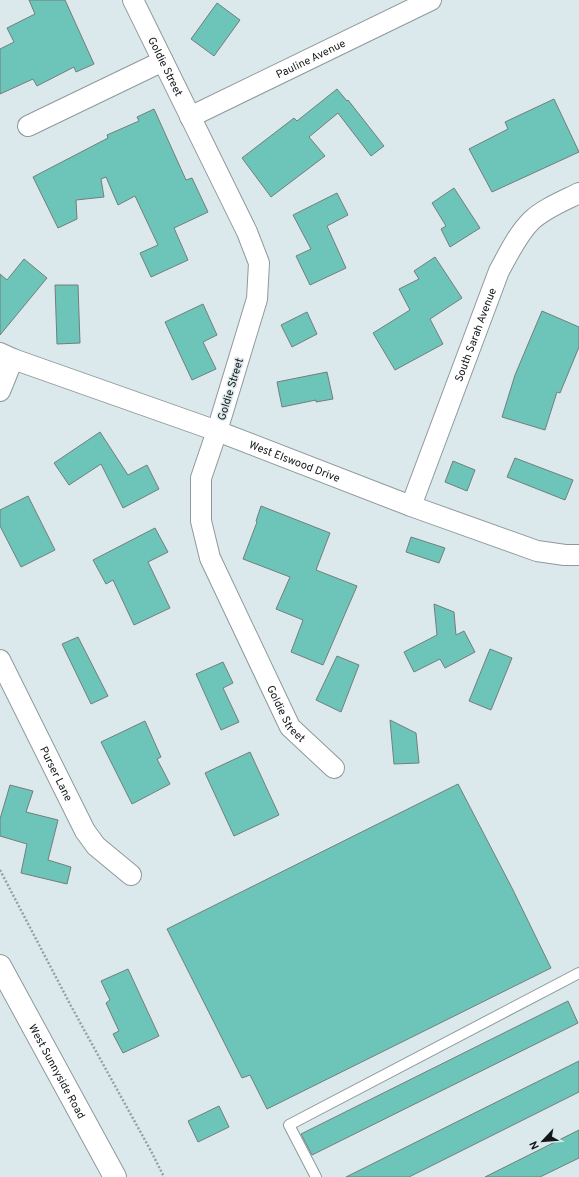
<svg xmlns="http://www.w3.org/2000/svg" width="579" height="1177" font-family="Overpass,sans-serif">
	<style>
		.building { fill: #6dc5b9; stroke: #727e7c }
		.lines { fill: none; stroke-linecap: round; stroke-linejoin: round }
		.service-casing { stroke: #8e999d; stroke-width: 12 }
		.minor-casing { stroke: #8e999d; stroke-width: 22 }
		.primary-casing { stroke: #8e999d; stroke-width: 24 }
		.path { stroke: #96a0a2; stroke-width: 2.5; stroke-dasharray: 2 2; stroke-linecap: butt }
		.service { stroke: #fff; stroke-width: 10 }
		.minor { stroke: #fff; stroke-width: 20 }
		.primary { stroke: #fff; stroke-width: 22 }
		.labels { text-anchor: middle; stroke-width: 3; stroke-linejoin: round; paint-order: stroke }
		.street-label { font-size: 11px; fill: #131719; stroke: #dce9ec }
	</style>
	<rect width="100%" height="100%" fill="#dce9ec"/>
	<path class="building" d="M29,0H65L94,64L76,72L74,67L37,86L33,79L0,94V49L14,42L7,28L35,14Z
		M217,3L240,20L214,56L191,39Z
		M337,89L347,101L348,100L384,146L371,156L338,113L309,137L325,156L271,197L242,158L294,118L297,121Z
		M554,99L579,152L492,192L469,149L508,129L505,122Z
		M154,109L186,180L192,178L208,212L174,228L188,260L151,277L140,253L158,245L135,196L118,205L106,177L101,179L104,197L76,200L77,219L58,228L33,177L108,138L107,135L139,121L137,117Z
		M454,188L480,228L450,247L441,229L446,226L432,203Z
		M337,193L348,215L327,226L346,268L310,285L296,256L311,249L293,215Z
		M435,257L462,298L430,319L443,344L395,370L373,333L410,310L399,289L419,279L414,271Z
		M24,259L47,278L0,335V274L7,280Z
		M55,285H78L80,343L57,344Z
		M203,304L217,335L203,342L216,369L192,380L165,322Z
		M542,311L579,327V347L560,393L557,392L545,430L502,417L515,375Z
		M307,312L317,334L292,347L281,325Z
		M327,372L333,399L316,402V400L282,407L277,382Z
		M100,432L128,475L147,465L159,489L123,508L101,464L69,485L54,463Z
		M515,458L573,480L565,500L507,477Z
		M453,461L475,470L467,491L445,482Z
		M28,496L55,550L21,567L0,526V510Z
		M261,506L330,533L316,570L357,586L323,665L291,652L303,620L276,609L290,577L243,559L257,522L256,521Z
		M155,528L168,552L148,562L170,608L134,625L113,580L106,584L93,560Z
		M411,537L445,548L439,563L406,552Z
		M434,604L454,612L456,635L464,631L475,652L445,668L440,659L414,672L404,652L437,635Z
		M78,637L108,696L91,704L62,644Z
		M490,649L512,658L491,710L469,701Z
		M337,656L359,665L341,712L316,700Z
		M223,662L233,683L223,688L239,722L221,730L196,674Z
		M390,720L416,733L419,763L394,764Z
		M145,721L161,757L157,759L170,784L132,804L101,742Z
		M250,752L279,815L234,836L205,773Z
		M458,784L513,890L551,968L267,1109L250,1075L242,1078L167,929Z
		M10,785L33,791L26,812L58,820L48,860L71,867L67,884L21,873L27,844L0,836V819Z
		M128,969L159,1036L123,1053L113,1034L119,1031L106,1003L110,1000L101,981Z
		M568,1001L578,1023L312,1155L301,1134Z
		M579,1061V1092L409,1177H346Z
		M219,1106L229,1127L198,1142L188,1121Z
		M579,1130V1158L540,1177H485Z"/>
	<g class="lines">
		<defs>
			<path id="service" d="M316,1177L289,1125L579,973"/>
			<g id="minor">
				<path id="s1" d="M133,0L247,232L259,263L257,299L217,431L201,478V521L210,558L290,727L334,768"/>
				<path id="s2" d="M190,117L431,0"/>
				<path d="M28,126L163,61"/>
				<path id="s3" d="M0,353L13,359L217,431L411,506L537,551L565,555H579"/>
				<path d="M0,391L13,359"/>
				<path id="s4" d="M411,506L499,271C508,255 517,235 531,221C543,209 563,201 579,193"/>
				<path id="s5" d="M0,660L85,831L96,846L131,875"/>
			</g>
			<g id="primary">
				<path id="s6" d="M0,966L115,1177"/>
			</g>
		</defs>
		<use href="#service" class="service-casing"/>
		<use href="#minor" class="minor-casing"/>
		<use href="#primary" class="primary-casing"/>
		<path class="path" d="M0,870L71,1006L151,1151L164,1177"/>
		<use href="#service" class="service"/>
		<use href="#minor" class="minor"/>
		<use href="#primary" class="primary"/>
	</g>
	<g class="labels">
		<g class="street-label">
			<text dy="4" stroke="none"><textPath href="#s2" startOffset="134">Pauline Avenue</textPath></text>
			<text dy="4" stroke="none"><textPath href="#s1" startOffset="74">Goldie Street</textPath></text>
			<text dy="4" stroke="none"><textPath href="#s4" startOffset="183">South Sarah Avenue</textPath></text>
			<text transform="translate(230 389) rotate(-73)" y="4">Goldie Street</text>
			<text dy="4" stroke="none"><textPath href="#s3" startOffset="314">West Elswood Drive</textPath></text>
			<text dy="4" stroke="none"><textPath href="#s1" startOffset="770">Goldie Street</textPath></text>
			<text dy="4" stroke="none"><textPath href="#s5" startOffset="127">Purser Lane</textPath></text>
			<text dy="4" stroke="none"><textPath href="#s6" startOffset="120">West Sunnyside Road</textPath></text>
		</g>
	</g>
	<g transform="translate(543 1141) rotate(244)" stroke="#dce9ec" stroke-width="3" paint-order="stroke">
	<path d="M0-3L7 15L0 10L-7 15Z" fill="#131719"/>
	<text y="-6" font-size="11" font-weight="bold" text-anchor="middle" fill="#131719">N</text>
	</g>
</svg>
